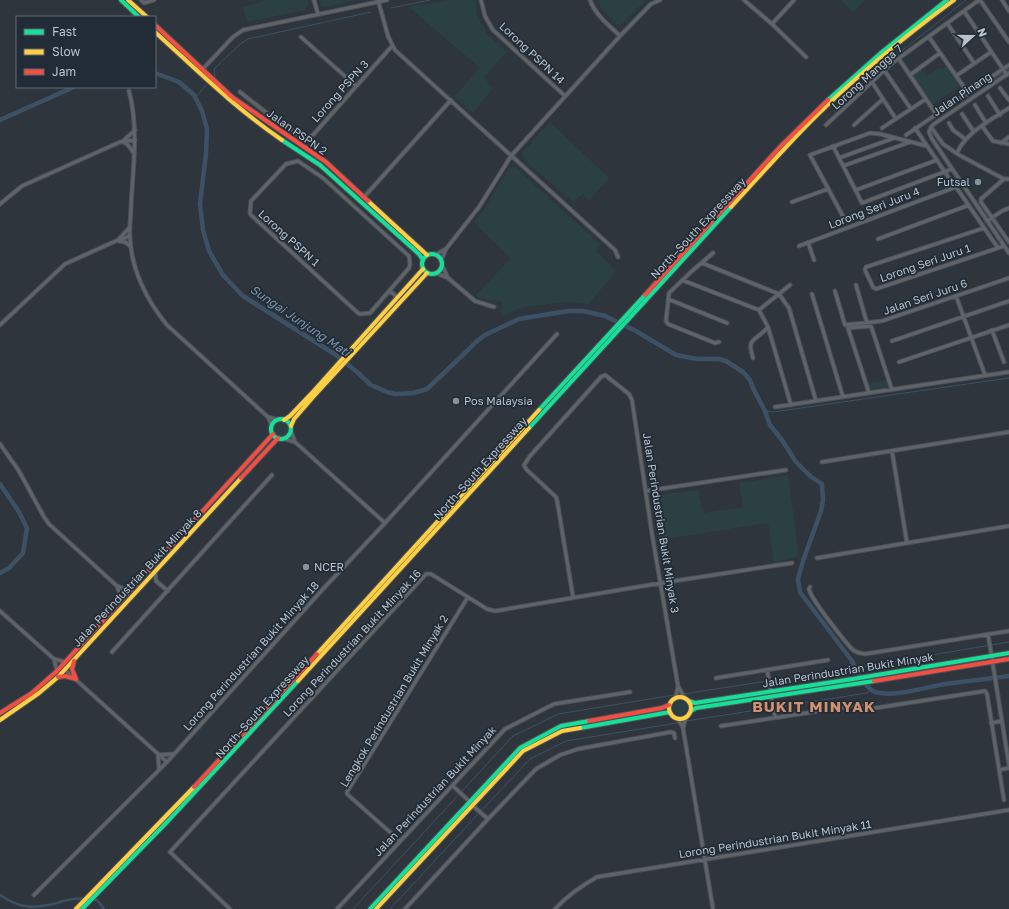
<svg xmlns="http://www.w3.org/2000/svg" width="1009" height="909" font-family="'Golos Text',sans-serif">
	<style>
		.green { fill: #2b4042 }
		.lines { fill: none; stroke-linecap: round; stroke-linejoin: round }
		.stream { stroke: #3d5166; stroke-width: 1 }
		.canal { stroke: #3d5166; stroke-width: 2.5 }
		.river { stroke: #3d5166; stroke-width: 4.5 }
		.street-casing { stroke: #4d5157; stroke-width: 5 }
		.fast-casing { stroke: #4d5157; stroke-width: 6 }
		.slow-casing { stroke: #4d5157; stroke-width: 6 }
		.jam-casing { stroke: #4d5157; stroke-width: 6 }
		.street { stroke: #5e646a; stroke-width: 3 }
		.fast { stroke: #16e098; stroke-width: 4 }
		.slow { stroke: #ffcf43; stroke-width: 4 }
		.jam { stroke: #f24e42; stroke-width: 4 }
		.poi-dot { fill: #89919a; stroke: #212c37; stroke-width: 1.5 }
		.labels { text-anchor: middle; stroke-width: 3.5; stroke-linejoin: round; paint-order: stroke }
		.street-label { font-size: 11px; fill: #bac2cc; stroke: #212c37 }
		.poi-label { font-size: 11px; fill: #bac2cc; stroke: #212c37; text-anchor: start }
		.water-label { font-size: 12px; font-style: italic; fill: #7b95ad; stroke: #212c37 }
		.district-label { font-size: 15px; font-weight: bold; letter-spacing: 1px; fill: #d2916e; stroke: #212c37 }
	</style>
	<rect width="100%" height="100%" fill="#2e353c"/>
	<path class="green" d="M267,0H307L308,4L305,10L247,22L243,7Z
		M319,0H359L325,7L321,6Z
		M451,0H475L478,19L488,35L507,52L485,76L488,83L493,88L473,113L454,97L480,68L409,7Z
		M597,0H646L622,24L617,25L600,7Z
		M841,0H865L853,13Z
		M946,66L960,86L932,105L913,77L914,74L921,69L927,76L940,67L942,69Z
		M550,122L609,178L589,201L583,194L573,202L524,160L522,153Z
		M515,167L600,244L596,251L616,271L589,304L567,302L523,307L501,317L502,302L478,298L476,295L511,258L477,226L475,221L483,211L509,168Z
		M978,174L985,179L978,189L971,184Z
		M887,380L889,385L887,388L874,390L870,389L868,383Z
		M272 429a9 9 0 1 1 18 0a9 9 0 1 1-18 0Z
		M788,475L799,556L774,563L768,523L659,540L653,504L658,495L698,490L703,513L743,507L739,483Z
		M672 707a8 8 0 1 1 16 0a8 8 0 1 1-16 0Z"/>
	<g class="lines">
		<path class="stream" d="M391,8L430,0
			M1007,70L1009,69
			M215,76L214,69L240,44L248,39L371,12
			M861,83L966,0
			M967,97L1003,73
			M195,98L206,85
			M765,411L773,412L1009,378
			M855,668L1009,642
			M770,680L847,668L852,661
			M684,694L767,681
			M686,721L867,693L870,690
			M481,811L530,759L566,741L683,722
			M353,909L513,736L558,714L674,695
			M390,909L479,813"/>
		<path class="canal" d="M0,895C21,909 33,909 57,903C66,900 76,897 86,899
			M92,900H97L104,909"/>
		<path class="river" d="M155,73L179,82L194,95L202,111L207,129L206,154L200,204L203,230L209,251L223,275L243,296L336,355L357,372L371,385L387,392L395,394L413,393L427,389L467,351L477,341L485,335L519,319L568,311H583L605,316L613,320L636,331L676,355L697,359H719L726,361L743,372L750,380L753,388L765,411L770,425L782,440L796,462L810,476L822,484L823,500L821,511L803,561L798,579L800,592L852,661C856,669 865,687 873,691C889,699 927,687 945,684C966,681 988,679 1009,676
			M0,120L74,87
			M0,484L19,512L27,528L23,553L9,568L0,573"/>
		<defs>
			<path id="street" d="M141,0L144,3L154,0
				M314,0L318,14
				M378,0L388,36L395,50L615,250L618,257
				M481,0L485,16L493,30L565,96
				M590,0C596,16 609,25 620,36
				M744,0L772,24L806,57
				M980,0L1009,42
				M1002,0L1009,11
				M964,11L1007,75
				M947,23L974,63
				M772,24L794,0
				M301,37L356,86
				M929,37L968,93
				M899,59L936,114
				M884,70L911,109
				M199,73L233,37L243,30L387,0
				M1009,73L934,124L931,127L929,132L932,139L1009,253
				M910,75L940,53
				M956,76L991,52
				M872,82L896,119
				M1000,88L1009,100
				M129,91C139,129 133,167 131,206C131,216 129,227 130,237C131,269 147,301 167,325L268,417L272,426
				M240,92L268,114L302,137H309L313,135L392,46
				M988,96L1000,115
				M975,105L986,123
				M962,114L974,132
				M949,123L953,130L965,139
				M826,125L891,64L979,0
				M854,125L883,99
				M982,126L993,141L1009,144
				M931,127L943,144L959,155L1004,179H1009
				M882,128L926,99
				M915,128L953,184
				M906,135L1009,65
				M123,141L135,130
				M123,142L127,144L134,153
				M1001,143L1009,137
				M833,146L862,203L952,169
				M957,153C966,132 991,120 1009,108
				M839,158L894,138
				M298,161L323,178L409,256L410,265L409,268L370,313L360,314L358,313L251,215L250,213L251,201L286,164Z
				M843,166L910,142
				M1004,179L981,199V202L1009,242
				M856,190L937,160
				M364,197L451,100
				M792,202L828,189
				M0,204L22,186L120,142L135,140
				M845,220L810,155L870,133L880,134L927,146
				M987,221L1002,211L1009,208
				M984,228L866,267L865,270L873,287L876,289L1004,246
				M119,239L130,227
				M878,239L969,205
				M119,241L125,242L130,246
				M808,242L814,260
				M799,246L956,187L998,248
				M713,253L692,271L669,293L666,321L668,324L715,343L719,342
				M435,255L446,249
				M441,261L446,249L479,207L511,156L620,36L651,4L660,0
				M702,263L779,294L789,308L816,401
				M442,265L448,278
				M436,273L448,278L475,301L494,307
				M682,280L759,310L768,327L791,405
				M856,285L867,323
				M390,291L398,298
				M835,291L845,325L882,321L1009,278
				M812,294L843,397
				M956,296L985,375
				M668,299L727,323
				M759,310L790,285
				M0,325L65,264L118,240L130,236
				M992,330L1004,362
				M892,341L1009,301
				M753,358C746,336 756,342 768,327
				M899,362L1009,325
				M869,393L848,328L871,326L892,390
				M775,407L1009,372
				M268,417L278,420
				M291,431L295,442
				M285,439L295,442L385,523
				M0,444L19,471L44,517L49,524L117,586L125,589L133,588
				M892,451L907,543
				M822,462L1009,432
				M646,491L786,470
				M817,558L1009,526
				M155,572L156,581L168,591
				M117,586L120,594L119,601
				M810,587L809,589C810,598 846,643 853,650C857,653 860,653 865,654L1009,631
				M573,597L557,500L556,497L526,469L524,465L530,456L601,377L605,375L629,394L632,400L652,534L678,686L684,697
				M0,611L54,659L65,662
				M988,634L1009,765
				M112,652L272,475
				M54,659L57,671
				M64,669L167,762
				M767,670L771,691
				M716,678L828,660
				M771,696L775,717
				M676,697L678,686
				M678,719L683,728L713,909
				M991,723L1002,721
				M721,726L859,705L869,709L985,691L987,694L1004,800
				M683,728L686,717
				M158,754L159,770
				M159,755L173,754
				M999,770L1009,768
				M453,786L469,801
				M473,806L488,819
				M400,841L347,794V792L468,597
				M34,895L167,762L323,589L385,523L557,334
				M230,909L170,852L426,574H431L487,609L495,611L661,583L792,563
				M337,909L505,729L554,704L630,692
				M405,909L488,819L536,769L560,755L578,749L671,732L674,733L675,738
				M555,909C568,895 581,886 597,877L1009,810"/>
			<path id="fast" d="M121,0L139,17
				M828,100L882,52L947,0
				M282,140L320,165L419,254L423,260
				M422 264a10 10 0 1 1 20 0a10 10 0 1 1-20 0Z
				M539,410L645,295
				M271 429a10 10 0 1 1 20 0a10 10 0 1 1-20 0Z
				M529,428L731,207
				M689,701L695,703L853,679L1009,653
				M691,711L696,708L874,681
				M580,728L670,712
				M82,909L168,821L298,681
				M370,909L520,748L561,726L589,721"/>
			<path id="slow" d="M128,0L147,17
				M155,32C197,70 235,108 282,140
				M368,201L427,255
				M731,207C758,178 784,148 812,120C856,76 904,37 954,0
				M284,420L290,416L311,394L423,269
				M291,426L294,419L314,396L427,273
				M317,654L539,410
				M298,681L529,428
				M669 708a11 11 0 1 1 22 0a11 11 0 1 1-22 0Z
				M0,720L39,693L58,677L241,478
				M76,909L194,787
				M376,909L523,751L562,731L580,728"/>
			<path id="jam" d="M155,25L232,97L326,162L368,201
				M645,295L780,147L828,100
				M241,478L278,438
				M74,661L72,669L76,679
				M58,677L65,676L76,679
				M874,681L1009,659
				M0,713L32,693L57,671L273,434
				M589,721L662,708L669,705
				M194,787L317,654"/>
		</defs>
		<use href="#street" class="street-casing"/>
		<use href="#fast" class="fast-casing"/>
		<use href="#slow" class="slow-casing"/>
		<use href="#jam" class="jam-casing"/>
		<use href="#street" class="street"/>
		<use href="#fast" class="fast"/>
		<use href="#slow" class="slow"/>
		<use href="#jam" class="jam"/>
	</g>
	<g class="poi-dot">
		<circle cx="978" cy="182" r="4"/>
		<circle cx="456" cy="401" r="4"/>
		<circle cx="306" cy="567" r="4"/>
	</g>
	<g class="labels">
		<g class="street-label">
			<text transform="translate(532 53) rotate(43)" y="4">Lorong PSPN 14</text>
			<text transform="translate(867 77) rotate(-42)" y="4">Lorong Mangga 7</text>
			<text transform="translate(340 91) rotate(-48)" y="4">Lorong PSPN 3</text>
			<text transform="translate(962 94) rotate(-34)" y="4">Jalan Pinang</text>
			<text transform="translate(297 132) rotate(35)" y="4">Jalan PSPN 2</text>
			<text transform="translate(874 208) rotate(-21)" y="4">Lorong Seri Juru 4</text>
			<text transform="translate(698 228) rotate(-47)" y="4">North–South Expressway</text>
			<text transform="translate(289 238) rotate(42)" y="4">Lorong PSPN 1</text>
			<text transform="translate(925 263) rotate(-19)" y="4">Lorong Seri Juru 1</text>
			<text transform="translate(925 297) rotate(-19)" y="4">Jalan Seri Juru 6</text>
			<text transform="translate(480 468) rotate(-48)" y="4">North–South Expressway</text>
			<text transform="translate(661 523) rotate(81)" y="4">Jalan Perindustrian Bukit Minyak 3</text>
			<text transform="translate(137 578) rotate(-47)" y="4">Jalan Perindustrian Bukit Minyak 8</text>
			<text transform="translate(352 643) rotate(-47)" y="4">Lorong Perindustrian Bukit Minyak 16</text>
			<text transform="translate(251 656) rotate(-48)" y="4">Lorong Perindustrian Bukit Minyak 18</text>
			<text transform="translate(848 670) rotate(-9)" y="4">Jalan Perindustrian Bukit Minyak</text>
			<text transform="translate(394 701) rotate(-59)" y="4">Lengkok Perindustrian Bukit Minyak 2</text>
			<text transform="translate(262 707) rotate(-48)" y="4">North–South Expressway</text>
			<text transform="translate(435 791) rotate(-47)" y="4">Jalan Perindustrian Bukit Minyak</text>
			<text transform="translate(775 839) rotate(-9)" y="4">Lorong Perindustrian Bukit Minyak 11</text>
		</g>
		<g class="poi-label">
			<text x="970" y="186" text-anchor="end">Futsal</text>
			<text x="464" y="405">Pos Malaysia</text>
			<text x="314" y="571">NCER</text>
		</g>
		<g class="water-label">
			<text transform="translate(300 321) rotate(34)" y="4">Sungai Junjung Mati</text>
		</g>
		<g class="district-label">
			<text x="814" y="712">BUKIT MINYAK</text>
		</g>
	</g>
	<rect x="16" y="16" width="140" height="72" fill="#212c37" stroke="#5e6873"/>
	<rect x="24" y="29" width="20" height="6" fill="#16e098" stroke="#5e6873"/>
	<text x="52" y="36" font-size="12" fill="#bac2cc">Fast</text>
	<rect x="24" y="49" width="20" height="6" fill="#ffcf43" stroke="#5e6873"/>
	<text x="52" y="56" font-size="12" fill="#bac2cc">Slow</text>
	<rect x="24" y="69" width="20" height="6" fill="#f24e42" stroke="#5e6873"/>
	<text x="52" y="76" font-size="12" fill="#bac2cc">Jam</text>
	<g transform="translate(973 36) rotate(69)" stroke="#212c37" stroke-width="3" paint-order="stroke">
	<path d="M0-3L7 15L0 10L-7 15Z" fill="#bac2cc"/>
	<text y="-6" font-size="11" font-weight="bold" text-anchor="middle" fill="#bac2cc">N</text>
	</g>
</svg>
